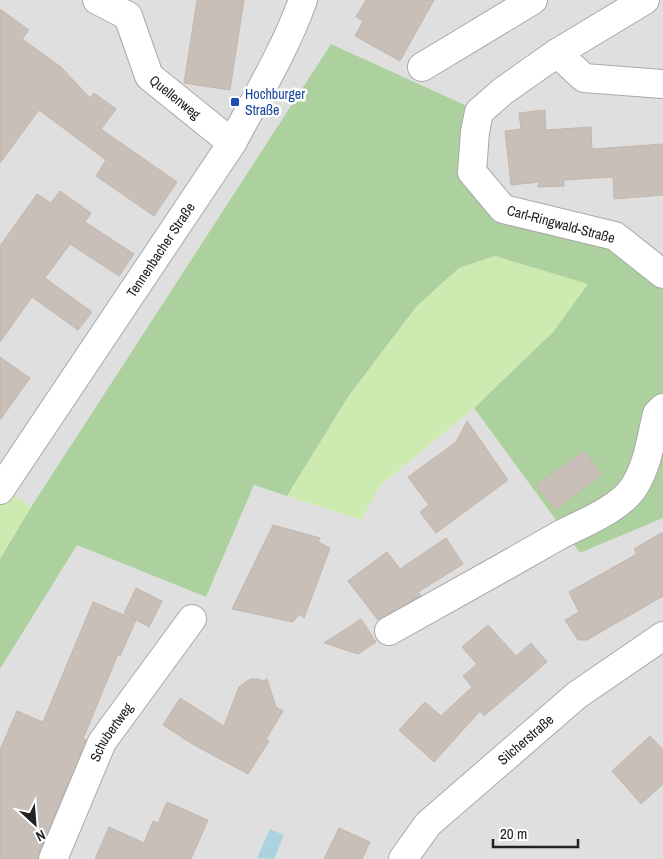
<svg xmlns="http://www.w3.org/2000/svg" width="663" height="859" font-family="'Archivo Narrow',sans-serif">
	<style>
		.residential { fill: #e0dfdf }
		.grass { fill: #cdebb0 }
		.forest { fill: #add19e }
		.water { fill: #aad3df }
		.building { fill: #c7bfb8; stroke: #c4b6ab }
		.lines { fill: none; stroke-linecap: round; stroke-linejoin: round }
		.minor-casing { stroke: #a9a9a9; stroke-width: 30 }
		.minor { stroke: #fff; stroke-width: 28 }
		.transit-dot { fill: #1a4fb4; stroke: #fff; stroke-width: 2 }
		.labels { text-anchor: middle; stroke-width: 5; stroke-linejoin: round; paint-order: stroke }
		.transit-label { font-size: 14px; fill: #164399; stroke: #fff; text-anchor: start }
		.street-label { font-size: 14px; fill: #222; stroke: #fff }
	</style>
	<rect width="100%" height="100%" fill="#f2efe9"/>
	<path class="residential" d="M0,0H663V277L500,211L331,44L31,507L0,485Z
		M474,408L580,553L663,518V859H0V669L76,544L206,597L254,485L361,520L381,485Z"/>
	<path class="grass" d="M495,256L589,284L553,332L474,408L381,485L361,520L287,496L348,397L416,307L459,268Z
		M0,485L31,507L0,559Z"/>
	<path class="forest" d="M331,44L478,111L471,132L500,210L615,238L663,277V518L580,553L474,408L553,332L588,284L495,256L459,268L416,307L348,397L287,496L254,485L206,597L77,545L0,669V559L31,507Z"/>
	<path class="water" d="M270,829L284,835L274,859L257,858Z"/>
	<path class="building" d="M197,0H244L230,90L184,83Z
		M366,0H434L400,61L355,36L363,21L356,17Z
		M0,9L29,30L22,39L61,67L90,98L94,93L116,109L101,129L177,182L154,216L96,176L106,160L39,110L0,163Z
		M545,110L546,130L591,127L592,149L663,144V195L614,199L613,177L564,180V186L538,187L539,182L511,185L505,131L521,129L519,113Z
		M60,191L91,213L85,222L134,254L119,276L70,244L45,278L92,312L78,330L32,297L0,342V246L37,194L51,203Z
		M0,357L30,378L0,420Z
		M467,421L508,480L436,533L420,512L429,505L408,477L456,442Z
		M584,451L602,475L555,510L536,485Z
		M273,525L320,538L318,542L330,548L304,618L299,614L293,622L232,609Z
		M663,532V596L587,640H578L565,620L579,612L569,592L637,554L634,549Z
		M446,538L463,564L418,592L421,596L378,620L348,581L387,552L400,569Z
		M136,588L162,601L149,627L124,613Z
		M93,602L136,620L120,656L118,654L83,739L86,740L37,859H0V750L17,711L43,722Z
		M361,619L376,642L358,654L324,643Z
		M488,625L516,656L531,643L547,662L484,716L480,711L434,762L399,730L425,702L441,716L472,687L463,676L477,664L462,647Z
		M250,679H258L264,681L267,679L276,707L283,711L266,739L269,741L248,774L194,745L163,725L180,698L224,726L239,687Z
		M650,736L663,750V784L641,804L612,771Z
		M167,802L208,820L191,859H95L109,827L144,843L153,821L158,823Z
		M339,828L370,842L362,859H324Z"/>
	<g class="lines">
		<defs>
			<g id="minor">
				<path id="s1" d="M97,0L128,16L149,76L232,143"/>
				<path d="M645,0L557,53L503,91L479,112L475,132L472,172L503,209L615,236L663,274"/>
				<path d="M557,53L584,78L663,84"/>
				<path d="M422,67L533,0"/>
				<path id="s2" d="M0,490L232,143C257,96 285,50 303,0"/>
				<path d="M389,631C445,600 502,568 558,536C581,524 620,509 634,487C648,465 651,438 657,414L663,408"/>
				<path id="s3" d="M53,859L102,742L192,619"/>
				<path id="s4" d="M403,859L428,824L577,695L663,636"/>
			</g>
		</defs>
		<use href="#minor" class="minor-casing"/>
		<use href="#minor" class="minor"/>
	</g>
	<rect class="transit-dot" x="230" y="97" width="10" height="10" rx="2.5"/>
	<g class="labels">
		<g class="transit-label">
			<text x="245" y="99">Hochburger<tspan x="245" dy="16">Straße</tspan></text>
		</g>
		<g class="street-label">
			<text dy="5" stroke="none"><textPath href="#s1" startOffset="132">Quellenweg</textPath></text>
			<text transform="translate(561 224) rotate(15)" y="5">Carl-Ringwald-Straße</text>
			<text dy="5" stroke="none"><textPath href="#s2" startOffset="289">Tennenbacher Straße</textPath></text>
			<text dy="5" stroke="none"><textPath href="#s3" startOffset="140">Schubertweg</textPath></text>
			<text dy="5" stroke="none"><textPath href="#s4" startOffset="172">Silcherstraße</textPath></text>
		</g>
	</g>
	<g transform="translate(35 824) rotate(154)" stroke="#ffffff" stroke-width="4" paint-order="stroke">
	<path d="M0-4L9 19L0 12L-9 19Z" fill="#222222"/>
	<text y="-8" font-size="14" font-weight="bold" text-anchor="middle" fill="#222222">N</text>
	</g>
	<path d="M493 839v8h85v-8" fill="none" stroke="#222222" stroke-width="2.5"/>
	<text x="500" y="839" font-size="15" fill="#222222" stroke="#ffffff" stroke-width="4" paint-order="stroke">20 m</text>
</svg>
